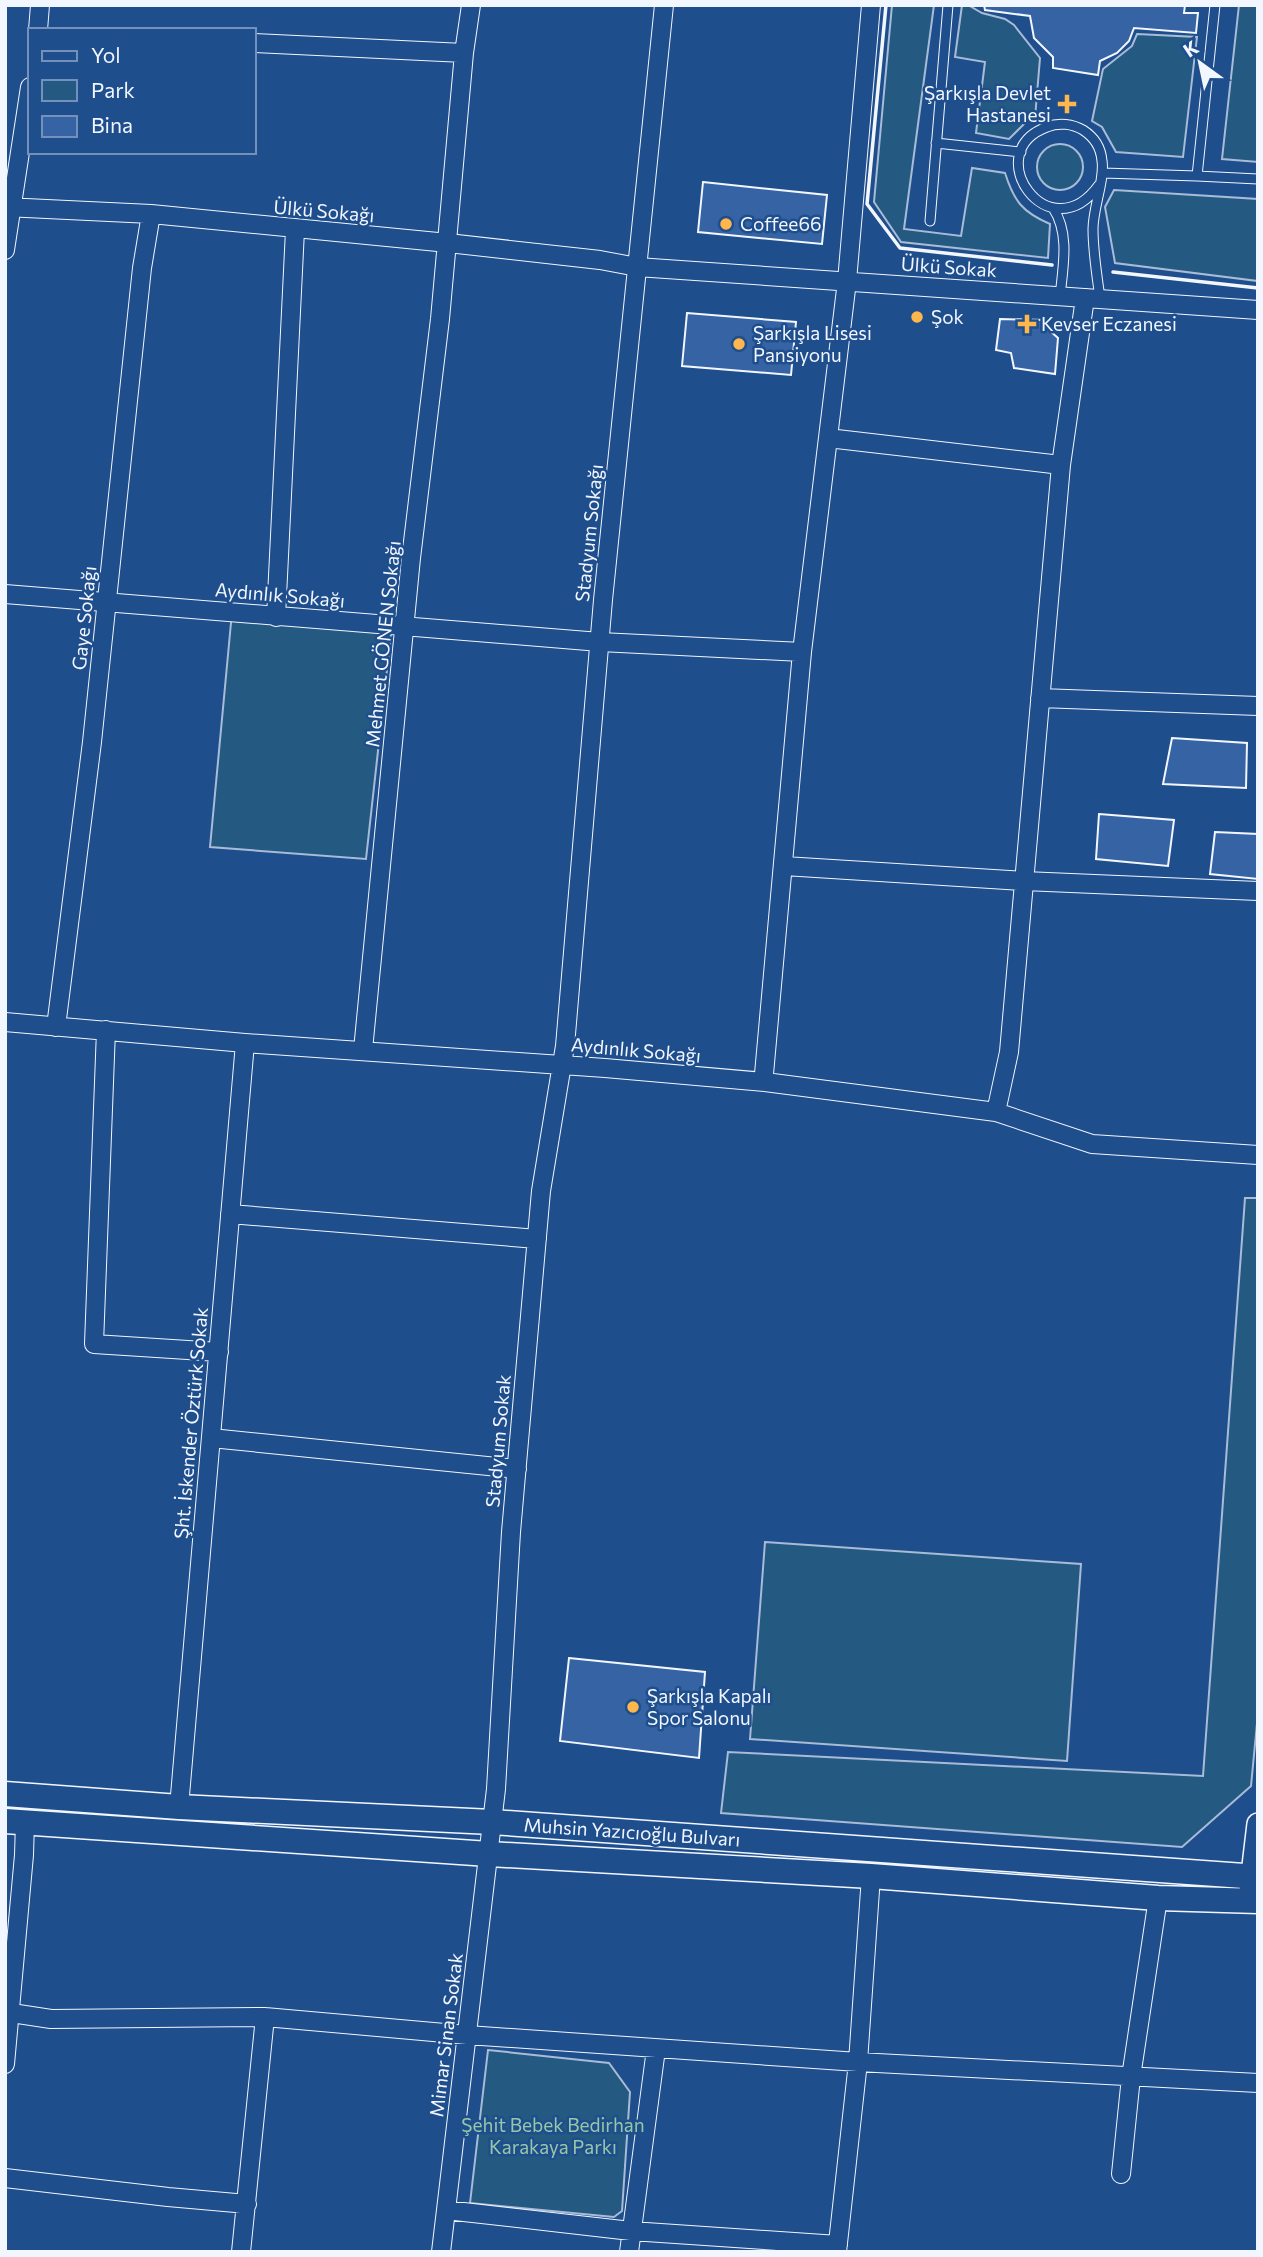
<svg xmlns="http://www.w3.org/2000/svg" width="1263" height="2257" font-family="Commissioner,sans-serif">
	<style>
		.green { fill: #245a82; stroke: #a8bbd7; stroke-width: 2 }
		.building { fill: #3563a3; stroke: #f2f6ff; stroke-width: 2 }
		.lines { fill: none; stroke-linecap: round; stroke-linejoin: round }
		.service-casing { stroke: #f2f6ff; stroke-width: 11 }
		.minor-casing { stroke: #f2f6ff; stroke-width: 20 }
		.tertiary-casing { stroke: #f2f6ff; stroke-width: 24 }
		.secondary-casing { stroke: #f2f6ff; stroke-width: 27 }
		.service { stroke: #1f4e8c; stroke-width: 9 }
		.minor { stroke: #1f4e8c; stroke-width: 18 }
		.tertiary { stroke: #1f4e8c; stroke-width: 21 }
		.secondary { stroke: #1f4e8c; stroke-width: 24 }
		.wall { stroke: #f2f6ff; stroke-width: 3.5 }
		.poi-dot { fill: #ffb74d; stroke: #1f4e8c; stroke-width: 2.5 }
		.labels { text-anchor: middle; stroke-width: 5; stroke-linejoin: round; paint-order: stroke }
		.poi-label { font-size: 19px; fill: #f2f6ff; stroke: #1f4e8c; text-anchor: start }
		.street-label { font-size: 19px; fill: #f2f6ff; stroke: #1f4e8c }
		.park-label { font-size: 19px; fill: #97c8a6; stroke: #1f4e8c }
	</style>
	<rect width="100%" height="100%" fill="#1f4e8c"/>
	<path class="green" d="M892,5H934L904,229L961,236L972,168L1005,173C1014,201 1022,212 1050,224L1048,258L901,242L874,202Z
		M962,5H968L982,13L1005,19L1014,25L1040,58L1035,118L1026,122L1009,139L976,133L985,62L955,57Z
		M1239,5H1258V162L1222,159Z
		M1137,34L1197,37L1183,157L1116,152L1102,127L1092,121L1103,69L1132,46Z
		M1037 167a23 23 0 1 1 46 0a23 23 0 1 1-46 0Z
		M1114,190L1258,199V281L1115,263L1105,207Z
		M232,612L392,625L366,859L210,847Z
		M1245,1198H1258V1713L1251,1786L1182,1847L721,1813L728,1752L1203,1776Z
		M765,1542L1081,1564L1067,1761L750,1739Z
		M488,2050L609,2063L630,2092L622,2211L614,2217L470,2203Z"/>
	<path class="building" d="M984,5H1185L1184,13H1198L1196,33L1134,28L1129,41L1117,53L1100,61L1098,75L1053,68V57L1034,38L1030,16L985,10Z
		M703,182L827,195L822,244L698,232Z
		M687,313L796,322L791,375L682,366Z
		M1000,319L1045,320L1050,331L1058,338L1055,374L1014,368L1011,353L996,350Z
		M1172,738L1247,743L1246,788L1163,784Z
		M1099,814L1174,820L1168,866L1096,859Z
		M1215,832L1258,834V879L1210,874Z
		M569,1658L705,1672L699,1758L560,1741Z"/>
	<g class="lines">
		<defs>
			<path id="service" d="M936,143L1021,152
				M1103,173L1197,176L1215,5
				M1197,176L1258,179
				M1099,185C1049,254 978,152 1047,127C1059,122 1073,124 1083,130C1094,137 1101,148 1102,161C1105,179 1093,208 1093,229C1093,252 1097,276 1100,298
				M1053,208C1070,233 1063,267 1060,296
				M930,221L948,5"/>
			<path id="minor" d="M38,30L40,5
				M254,43L464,53
				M5,207L151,214L448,243L600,260L637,267L1258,310
				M5,250L30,87
				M828,438L1061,465
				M5,594L600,642L802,652
				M276,617L295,230
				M1040,698L1258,706
				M784,866L1024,881L1258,891
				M5,1022L245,1043L605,1068L765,1082L996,1112L1092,1144L1258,1155
				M56,1027L92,742L142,268L151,214
				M106,1030L94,1344L219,1352
				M363,1050L411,558L440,319L464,53L471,5
				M765,1082L764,1074L802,652L847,281L871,5
				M996,1112L1009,1052L1061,465L1085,298
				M230,1214L537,1239
				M211,1438L517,1469
				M179,1807L245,1043
				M5,2012L51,2019L265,2017L467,2035L858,2062L1258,2083
				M5,2064L24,1855L25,1822
				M1121,2174L1131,2077L1158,1898
				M5,2178L168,2197L247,2204
				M446,2210L631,2231L838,2245
				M241,2252L265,2017
				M441,2252L496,1789L511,1532L541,1191L565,1046L603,600L664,5
				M629,2252L656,2049
				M837,2252L858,2062L871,1876"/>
			<path id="tertiary" d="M1250,1891L1258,1824"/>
			<path id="secondary" d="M5,1794L179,1807L492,1822L1258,1877
				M5,1821L489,1854L871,1876L1158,1898L1258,1901"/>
		</defs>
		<use href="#service" class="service-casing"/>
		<use href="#minor" class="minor-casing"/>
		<use href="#tertiary" class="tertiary-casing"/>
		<use href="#secondary" class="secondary-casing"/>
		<use href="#service" class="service"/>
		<use href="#minor" class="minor"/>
		<use href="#tertiary" class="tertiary"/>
		<use href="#secondary" class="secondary"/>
		<path class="wall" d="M886,5L867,204L900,248L1052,265
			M1113,272L1258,288"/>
	</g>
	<g class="poi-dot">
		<path d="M1063.5 93.5h7v7h7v7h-7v7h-7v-7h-7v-7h7z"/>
		<circle cx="726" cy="224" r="7"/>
		<circle cx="917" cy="317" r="7"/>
		<path d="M1023.5 313.5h7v7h7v7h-7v7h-7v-7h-7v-7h7z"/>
		<circle cx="739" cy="344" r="7"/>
		<circle cx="633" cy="1707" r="7"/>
	</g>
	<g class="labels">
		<g class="poi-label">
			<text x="1051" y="100" text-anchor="end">Şarkışla Devlet<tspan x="1051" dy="22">Hastanesi</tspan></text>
			<text x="740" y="231">Coffee66</text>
			<text x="931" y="324">Şok</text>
			<text x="1041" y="331">Kevser Eczanesi</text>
			<text x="753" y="340">Şarkışla Lisesi<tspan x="753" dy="22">Pansiyonu</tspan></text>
			<text x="647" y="1703">Şarkışla Kapalı<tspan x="647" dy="22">Spor Salonu</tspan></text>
		</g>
		<g class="street-label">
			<text transform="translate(324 211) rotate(5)" y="7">Ülkü Sokağı</text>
			<text transform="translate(949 267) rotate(4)" y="7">Ülkü Sokak</text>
			<text transform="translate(589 533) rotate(-84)" y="7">Stadyum Sokağı</text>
			<text transform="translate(280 595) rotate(5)" y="7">Aydınlık Sokağı</text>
			<text transform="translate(84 618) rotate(-84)" y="7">Gaye Sokağı</text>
			<text transform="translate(383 644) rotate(-84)" y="7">Mehmet GÖNEN Sokağı</text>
			<text transform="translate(636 1050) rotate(5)" y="7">Aydınlık Sokağı</text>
			<text transform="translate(191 1423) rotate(-85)" y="7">Şht. İskender Öztürk Sokak</text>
			<text transform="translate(498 1441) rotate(-85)" y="7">Stadyum Sokak</text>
			<text transform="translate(632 1832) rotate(4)" y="7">Muhsin Yazıcıoğlu Bulvarı</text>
			<text transform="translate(446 2035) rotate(-83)" y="7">Mimar Sinan Sokak</text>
		</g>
		<g class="park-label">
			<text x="553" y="2132">Şehit Bebek Bedirhan<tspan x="553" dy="22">Karakaya Parkı</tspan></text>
		</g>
	</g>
	<rect width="1263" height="2257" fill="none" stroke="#f2f6ff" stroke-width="14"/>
	<rect x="28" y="28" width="228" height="126" fill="#1f4e8c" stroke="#7391ba" stroke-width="2"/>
	<rect x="42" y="51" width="35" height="10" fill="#1f4e8c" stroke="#7391ba" stroke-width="2"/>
	<text x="91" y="63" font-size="21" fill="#f2f6ff">Yol</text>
	<rect x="42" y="80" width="35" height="21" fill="#245a82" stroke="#7391ba" stroke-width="2"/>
	<text x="91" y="98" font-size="21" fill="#f2f6ff">Park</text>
	<rect x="42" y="116" width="35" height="21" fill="#3563a3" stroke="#7391ba" stroke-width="2"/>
	<text x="91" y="133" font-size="21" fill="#f2f6ff">Bina</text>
	<g transform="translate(1200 63) rotate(327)" stroke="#1f4e8c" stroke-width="5" paint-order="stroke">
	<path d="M0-5L12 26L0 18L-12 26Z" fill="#f2f6ff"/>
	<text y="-10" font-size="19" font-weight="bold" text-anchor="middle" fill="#f2f6ff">K</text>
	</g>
</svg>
